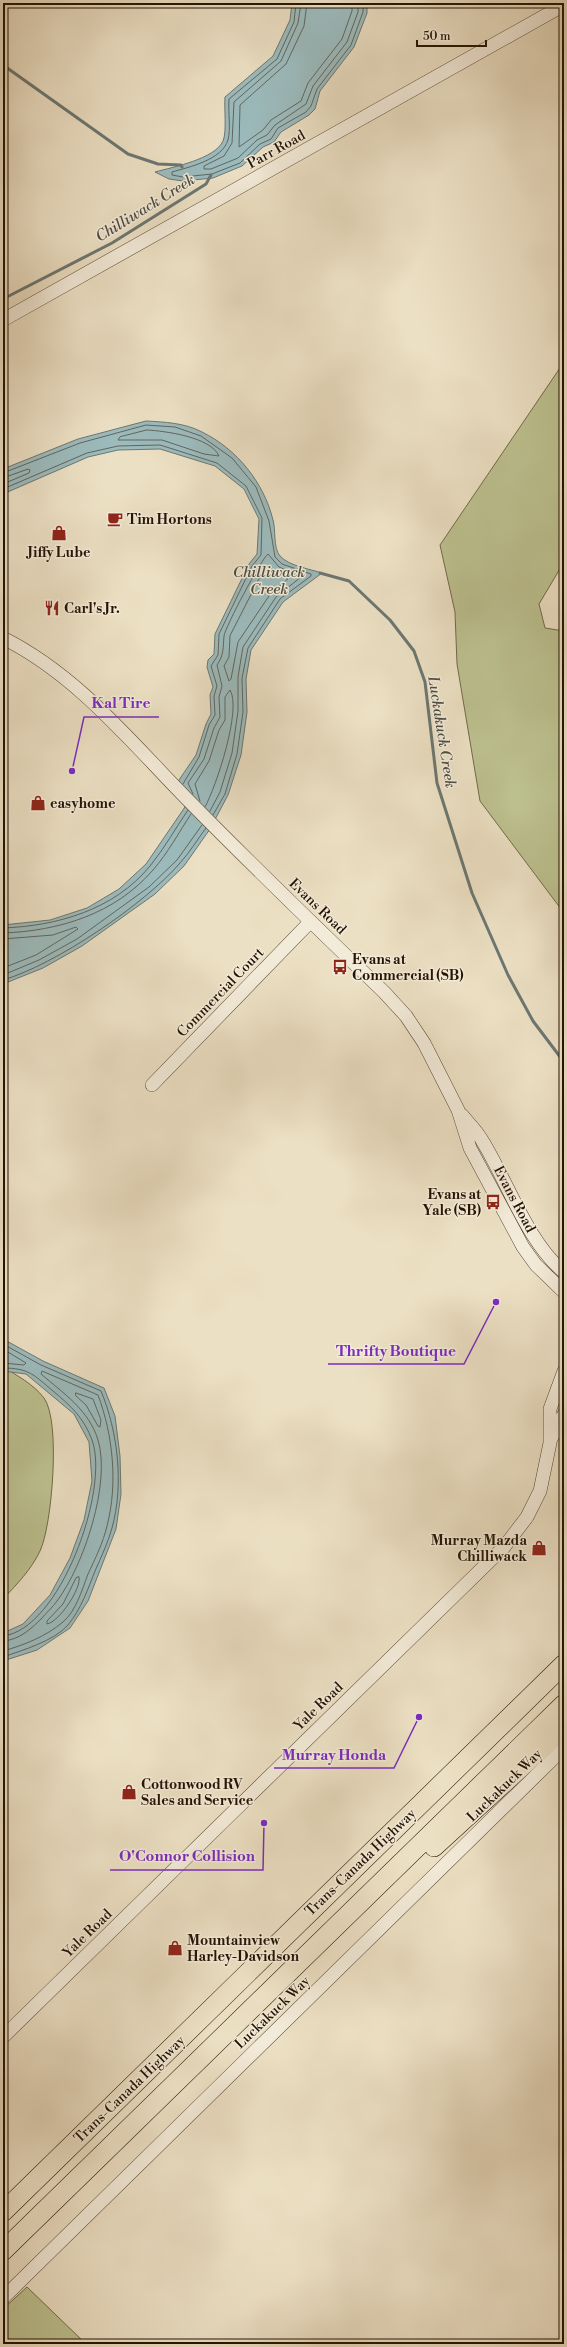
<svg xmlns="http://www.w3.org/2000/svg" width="567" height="2347" font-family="'Libre Bodoni',serif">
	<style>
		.green { fill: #bdc190; stroke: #706a48 }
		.water { fill: #9cbbbd; stroke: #6c7772 }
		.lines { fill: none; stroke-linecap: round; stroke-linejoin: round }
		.shore { stroke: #60665f; stroke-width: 1 }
		.stream { stroke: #6c7772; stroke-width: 3 }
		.minor-casing { stroke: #554632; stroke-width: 14 }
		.highway-casing { stroke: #231201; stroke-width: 20 }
		.minor { stroke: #f3ebd9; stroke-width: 13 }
		.highway { stroke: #ece0c4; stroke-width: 19 }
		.labels { text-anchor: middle; stroke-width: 3; stroke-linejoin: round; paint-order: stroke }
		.street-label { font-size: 14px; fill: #231201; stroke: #f3ebd9 }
		.poi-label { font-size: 14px; font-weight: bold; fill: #231201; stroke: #f3ebd9; text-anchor: start }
		.water-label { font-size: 15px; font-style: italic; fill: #4d4d43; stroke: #f3ebd9 }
		.leader { fill: none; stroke: #7b2cbf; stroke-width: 1.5 }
		.callout-dot { fill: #7b2cbf; stroke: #f3ebd9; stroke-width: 1.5 }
		.callout-label { font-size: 15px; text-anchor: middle; font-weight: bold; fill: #7b2cbf; stroke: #f3ebd9; stroke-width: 3; stroke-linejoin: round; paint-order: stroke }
	</style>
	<rect width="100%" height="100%" fill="#ece0c4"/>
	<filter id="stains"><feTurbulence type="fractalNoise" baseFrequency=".005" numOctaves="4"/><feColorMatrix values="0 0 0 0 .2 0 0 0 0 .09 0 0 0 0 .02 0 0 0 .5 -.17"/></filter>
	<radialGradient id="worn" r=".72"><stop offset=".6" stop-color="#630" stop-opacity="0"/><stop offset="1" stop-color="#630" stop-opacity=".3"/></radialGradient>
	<path class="green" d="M564,362V562L539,604L545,628L564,631V913L480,801L457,664L455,612L440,545Z
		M3,1367C18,1376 33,1384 44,1398C61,1421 52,1526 40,1551C31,1570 17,1584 3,1599Z
		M27,2287L86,2344H3V2309Z"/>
	<path class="water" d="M292,3H367V13L354,47L320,91L315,109L309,115L281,132L274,142L263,147L242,166L213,178L183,181L169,179L155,172C173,167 215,159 223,141C227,132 224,108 225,97L273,56L290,20Z
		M146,421C165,422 185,423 202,432C237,449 264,483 273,520C276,530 273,548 280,556C289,566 310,569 322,573L283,602L251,650L246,679L247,712L241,755L228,795L210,829L184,866L155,894L82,946L43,968L3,984V925L50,920L87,908L119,889L146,864L185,807L184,796L178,788L179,780L196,755L206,724L211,714L210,695L213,687L207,667L208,660L214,654L215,634L249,564L257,554L259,519L244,489L215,466L160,449L118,450L88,457L3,494V469L78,439Z
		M3,1339L43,1361L104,1388L115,1416L120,1456L121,1494L116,1529L88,1601L70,1628L37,1650L3,1661V1633L23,1624L50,1595L70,1558L84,1520L92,1481L89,1442L74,1414L26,1374L3,1371Z"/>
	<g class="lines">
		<path class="shore" d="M296,3L294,22L277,59L229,99C228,112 231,128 228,140C222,160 189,167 172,172V175L183,177L212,174L240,163L260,144L271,139L278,128L306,112L311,106L317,89L351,45L363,12V3
			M301,3L298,23L281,61L234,102L232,143L224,156L204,166V169H211L238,158L257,140L267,135L275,125L306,104L313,86L347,42L358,12V3
			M307,3L304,26L286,64L240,105L239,147L263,130L271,120L301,101L308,83L342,39L352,11V3
			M147,430C165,431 211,437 219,456L204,454L162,440H118L120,437Z
			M3,473L80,443L146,425L175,427L201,436L232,458L256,487L269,521L275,557L282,564L311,574V576L280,599L248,648L242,678L243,712L237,754L225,794L213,815
			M3,478L28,469L30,470L29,473L3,484
			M3,489L87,453L118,446L160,445L217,463L246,486L262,518L261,555L252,566L219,634L218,655L211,666L217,686L214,696L215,715L209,725L199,757L183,784
			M266,566L288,579L271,593L238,642L231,679L229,681L224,666L229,657L230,636Z
			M193,794L188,783L204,759L214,728L220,717L219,697L222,686L217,665C224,655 223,648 224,636C225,627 262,558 268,554L279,567L301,577L276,597L243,647L238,677V711L232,753L220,792L210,811
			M200,801L195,784L209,761L219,730L225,720V697L230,690C242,709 216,787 205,807
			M3,928C57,926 114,910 150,866C164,849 175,829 188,810
			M3,933C59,931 115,914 153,870C168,853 179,832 191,814
			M3,939L53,935L76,927L78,929L36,955L3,968
			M3,975L39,960L77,939L149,887L177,860L202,825
			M3,980C55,965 145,904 180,863C190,852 197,840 206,828
			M3,1344L41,1365L101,1391C118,1432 124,1485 112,1528C108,1543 101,1557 95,1571C88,1589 81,1609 68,1625C54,1641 23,1650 3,1657
			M3,1349L26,1363L24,1365L3,1363
			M3,1368C29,1368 34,1375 53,1391C71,1406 84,1418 92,1440C110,1489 60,1630 3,1636
			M76,1393L93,1399L101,1420L100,1427L98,1426L86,1405L76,1396Z
			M79,1577C82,1588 59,1622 47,1624V1621L63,1604L76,1578Z
			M3,1641C19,1640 31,1629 41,1619C46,1613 53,1607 57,1601C84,1565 111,1483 98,1440C89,1410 63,1393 41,1374L42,1371L98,1395C113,1435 118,1484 107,1526C103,1543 95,1559 88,1574C82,1590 76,1611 63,1622C45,1637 24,1645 3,1651"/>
		<path class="stream" d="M3,65L128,154L158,164L181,165L182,167
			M3,299L112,243L206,184L211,175
			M320,573L349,581L390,620L414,651L425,682L437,783L472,893L508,975L533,1021L564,1062"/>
		<defs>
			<path id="minor" d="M3,320L564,5
				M3,638C77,675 130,741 187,799C251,864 317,928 384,992L406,1016L424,1043L458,1110L470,1148L523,1247L536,1265L564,1292
				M152,1085L310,922
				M462,1115C469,1124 478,1132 483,1142C507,1181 528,1243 564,1272
				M551,1439L564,1414
				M3,2037L504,1547L527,1517L540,1491L550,1443V1409L564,1371
				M3,2298L564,1748"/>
			<path id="highway" d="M434,1847L564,1728
				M3,2212L564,1664
				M3,2251L564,1704"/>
		</defs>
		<use href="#minor" class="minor-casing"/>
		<use href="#highway" class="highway-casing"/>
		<use href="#minor" class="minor"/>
		<use href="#highway" class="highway"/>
	</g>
	<defs>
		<symbol id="cafe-bare" viewBox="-9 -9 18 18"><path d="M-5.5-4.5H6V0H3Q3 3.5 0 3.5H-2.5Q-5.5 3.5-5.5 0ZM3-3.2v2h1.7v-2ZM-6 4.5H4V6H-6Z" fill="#8f2418" stroke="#f3ebd9" stroke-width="2.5" paint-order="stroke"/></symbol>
		<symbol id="shop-bare" viewBox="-9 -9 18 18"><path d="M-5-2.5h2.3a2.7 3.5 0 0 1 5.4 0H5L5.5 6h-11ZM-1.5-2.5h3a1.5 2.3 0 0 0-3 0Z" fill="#8f2418" stroke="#f3ebd9" stroke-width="2.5" paint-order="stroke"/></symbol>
		<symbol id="restaurant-bare" viewBox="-9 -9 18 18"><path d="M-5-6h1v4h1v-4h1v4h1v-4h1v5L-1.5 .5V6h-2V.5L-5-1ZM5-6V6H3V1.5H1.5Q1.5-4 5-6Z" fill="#8f2418" stroke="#f3ebd9" stroke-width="2.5" paint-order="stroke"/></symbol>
		<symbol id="bus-bare" viewBox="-9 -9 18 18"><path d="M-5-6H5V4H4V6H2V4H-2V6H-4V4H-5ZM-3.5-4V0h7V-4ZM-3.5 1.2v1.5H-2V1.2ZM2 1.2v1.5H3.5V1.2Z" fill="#8f2418" stroke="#f3ebd9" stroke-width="2.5" paint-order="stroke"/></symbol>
	</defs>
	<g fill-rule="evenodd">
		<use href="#cafe-bare" x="104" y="508" width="22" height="22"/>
		<use href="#shop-bare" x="48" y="522" width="22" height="22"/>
		<use href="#restaurant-bare" x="41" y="597" width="22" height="22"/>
		<use href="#shop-bare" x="27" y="792" width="22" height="22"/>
		<use href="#bus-bare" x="329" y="956" width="22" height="22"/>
		<use href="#bus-bare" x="482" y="1191" width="22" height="22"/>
		<use href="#shop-bare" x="528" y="1537" width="22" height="22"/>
		<use href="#shop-bare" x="118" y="1781" width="22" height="22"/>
		<use href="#shop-bare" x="164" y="1937" width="22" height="22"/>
	</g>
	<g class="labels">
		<g class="street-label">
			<text transform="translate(276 149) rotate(-29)" y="5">Parr Road</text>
			<text transform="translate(318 906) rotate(44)" y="5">Evans Road</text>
			<text transform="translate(220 992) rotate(-46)" y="5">Commercial Court</text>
			<text transform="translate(515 1199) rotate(62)" y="5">Evans Road</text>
			<text transform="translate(318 1706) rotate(-44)" y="5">Yale Road</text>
			<text transform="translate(504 1785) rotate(-44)" y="5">Luckakuck Way</text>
			<text transform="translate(360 1862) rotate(-44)" y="5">Trans-Canada Highway</text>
			<text transform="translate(87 1933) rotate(-44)" y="5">Yale Road</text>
			<text transform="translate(272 2012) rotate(-44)" y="5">Luckakuck Way</text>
			<text transform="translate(129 2089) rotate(-44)" y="5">Trans-Canada Highway</text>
		</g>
		<g class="poi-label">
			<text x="127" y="524">Tim Hortons</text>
			<text x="59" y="557" text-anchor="middle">Jiffy Lube</text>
			<text x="64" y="613">Carl's Jr.</text>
			<text x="50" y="808">easyhome</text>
			<text x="352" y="964">Evans at<tspan x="352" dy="16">Commercial (SB)</tspan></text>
			<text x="481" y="1199" text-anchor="end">Evans at<tspan x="481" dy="16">Yale (SB)</tspan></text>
			<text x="527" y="1545" text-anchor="end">Murray Mazda<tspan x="527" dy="16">Chilliwack</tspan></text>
			<text x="141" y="1789">Cottonwood RV<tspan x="141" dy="16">Sales and Service</tspan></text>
			<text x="187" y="1945">Mountainview<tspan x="187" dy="16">Harley-Davidson</tspan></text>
		</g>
		<g class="water-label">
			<text transform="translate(145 208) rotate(-32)" y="5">Chilliwack Creek</text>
			<text x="269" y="577">Chilliwack<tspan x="269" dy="17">Creek</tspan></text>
			<text transform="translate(442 732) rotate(81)" y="5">Luckakuck Creek</text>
		</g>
	</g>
	<path class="leader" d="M72 771L84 717H159M496 1302L464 1364H328M419 1717L394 1768H274M264 1823L263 1870H110"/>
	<g class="callout-dot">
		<circle cx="72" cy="771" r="4"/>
		<circle cx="496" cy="1302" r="4"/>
		<circle cx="419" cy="1717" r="4"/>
		<circle cx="264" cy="1823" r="4"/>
	</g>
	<g class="callout-label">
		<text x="121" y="708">Kal Tire</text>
		<text x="396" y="1356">Thrifty Boutique</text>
		<text x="334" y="1760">Murray Honda</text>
		<text x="187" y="1861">O'Connor Collision</text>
	</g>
	<rect width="567" height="2347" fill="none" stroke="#ece0c4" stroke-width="16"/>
	<rect x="4" y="4" width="559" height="2339" fill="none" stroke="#231201" stroke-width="2"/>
	<rect x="8" y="8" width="551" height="2331" fill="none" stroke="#231201"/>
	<path d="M417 40v6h69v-6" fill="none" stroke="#231201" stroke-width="2"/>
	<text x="423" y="40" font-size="12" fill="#231201" stroke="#f3ebd9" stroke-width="3" paint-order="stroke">50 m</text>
	<rect width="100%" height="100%" filter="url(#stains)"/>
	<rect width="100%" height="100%" fill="url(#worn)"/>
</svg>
